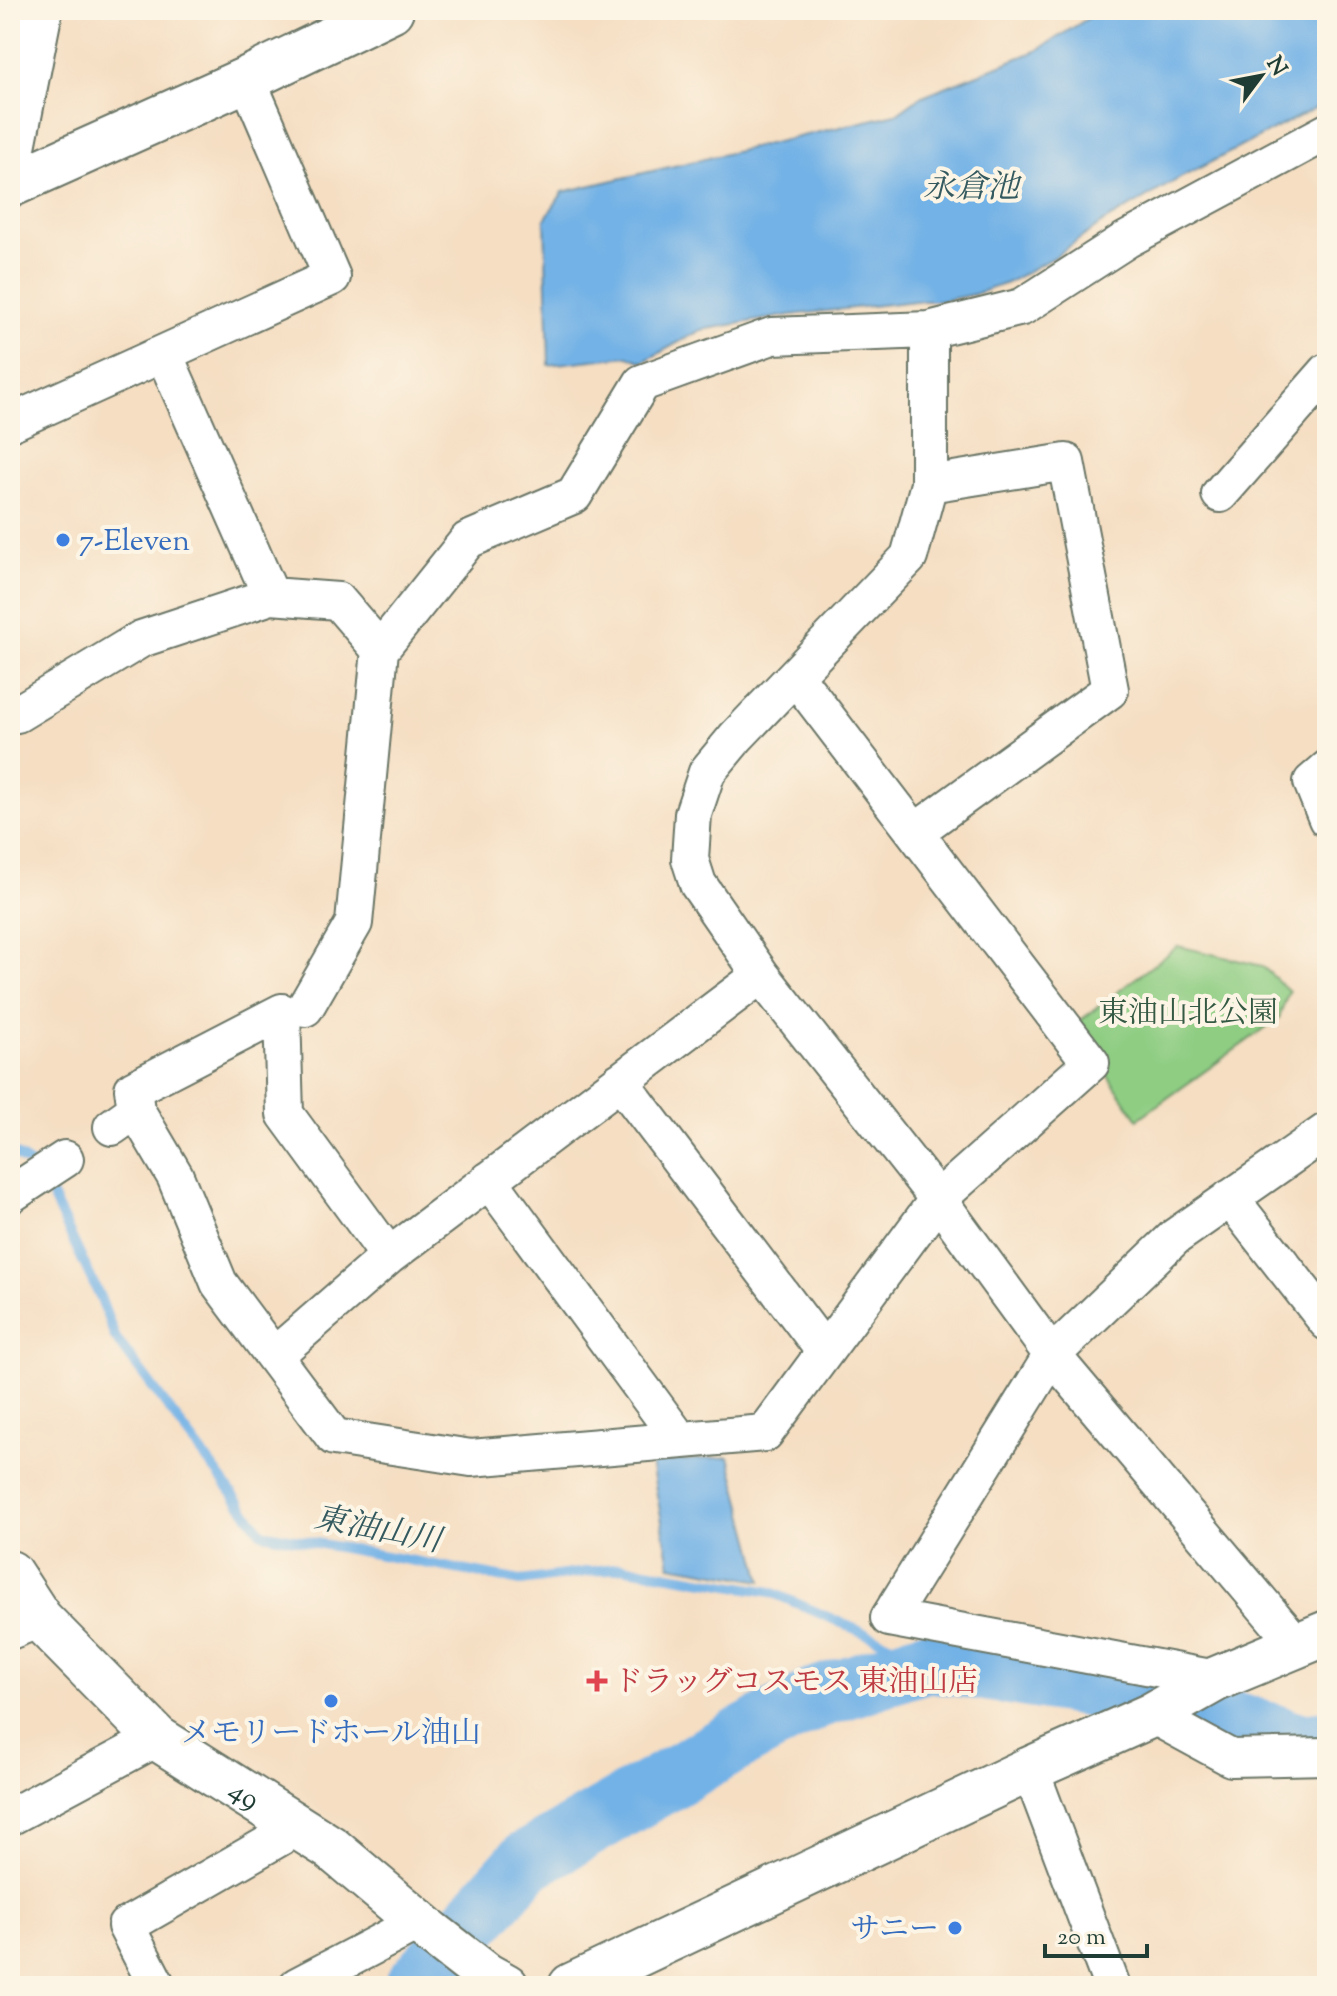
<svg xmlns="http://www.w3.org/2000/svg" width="1337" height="1996" font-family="'Sorts Mill Goudy','Noto Serif JP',serif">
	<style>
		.green { fill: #8fcd83; stroke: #57855c; stroke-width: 2 }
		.water { fill: #73b2e6; stroke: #49788d; stroke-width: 2 }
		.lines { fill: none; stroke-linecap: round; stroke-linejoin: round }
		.stream { stroke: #73b2e6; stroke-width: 10 }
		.river { stroke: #73b2e6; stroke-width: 62 }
		.street-casing { stroke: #6a7566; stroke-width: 40 }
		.secondary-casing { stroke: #6a7566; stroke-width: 48 }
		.street { stroke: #fff; stroke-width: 36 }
		.secondary { stroke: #fff; stroke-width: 44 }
		.shop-dot { fill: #3f7fe0; stroke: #fcf5e5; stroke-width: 3 }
		.health-dot { fill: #e0444e; stroke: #fcf5e5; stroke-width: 3 }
		.labels { text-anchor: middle; stroke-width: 8; stroke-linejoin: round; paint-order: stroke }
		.shop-label { font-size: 30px; fill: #366cbe; stroke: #fcf5e5; text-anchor: start }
		.park-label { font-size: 30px; fill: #355a44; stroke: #fcf5e5 }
		.health-label { font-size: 30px; fill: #be3a42; stroke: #fcf5e5; text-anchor: start }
		.street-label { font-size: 30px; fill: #1f3d34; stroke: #fcf5e5 }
		.water-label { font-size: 32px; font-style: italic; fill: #345a60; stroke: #fcf5e5 }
	</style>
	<rect width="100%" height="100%" fill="#fcf5e5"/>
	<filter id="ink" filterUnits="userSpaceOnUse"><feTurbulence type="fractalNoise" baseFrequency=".0125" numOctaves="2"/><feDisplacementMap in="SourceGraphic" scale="16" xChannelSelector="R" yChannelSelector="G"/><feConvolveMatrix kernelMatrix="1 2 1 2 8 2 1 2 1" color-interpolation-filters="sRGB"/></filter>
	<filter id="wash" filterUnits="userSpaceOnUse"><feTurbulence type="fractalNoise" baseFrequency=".006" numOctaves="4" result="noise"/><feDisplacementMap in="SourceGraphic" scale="32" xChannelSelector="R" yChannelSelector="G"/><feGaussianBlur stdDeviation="1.8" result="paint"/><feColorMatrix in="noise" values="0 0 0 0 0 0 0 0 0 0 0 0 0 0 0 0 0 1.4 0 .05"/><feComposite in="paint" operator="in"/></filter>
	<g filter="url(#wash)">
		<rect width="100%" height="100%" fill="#f5dec2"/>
		<path class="green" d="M1178,946L1262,966L1289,991L1279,1018L1138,1119L1073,1026Z"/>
		<path class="water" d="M1101,10H1327V102L1182,177L1104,222L1054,257L1007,283L975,294L941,301H916L791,315L701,330L643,362L628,356L549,365L545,219L563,192L896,114L920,97L1036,51Z
			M729,1457L762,1581L670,1565L651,1463Z"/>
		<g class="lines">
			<path class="stream" d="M10,1151L30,1164L52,1196L100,1297L115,1337L262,1533L521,1581L622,1567L771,1592L928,1661"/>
			<path class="river" d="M415,1986L526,1862L736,1741L816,1698L928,1661L1090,1687L1142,1703L1224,1719L1302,1744L1327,1741"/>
		</g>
	</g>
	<g filter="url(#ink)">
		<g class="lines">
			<defs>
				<path id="street" d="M164,354L271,596
					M10,423L332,277L247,79
					M1220,494L1327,372
					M796,677L1091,1063L938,1199L1052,1355L1175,1237L1327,1131
					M10,715L17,714L141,639L271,596L338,601L380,650
					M1327,769L1312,782L1327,819
					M915,832L1110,690L1066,462L929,484
					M305,1008L354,923L380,650L468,540L574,495L642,383L772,336L929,330
					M620,1081L825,1352
					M136,1110L175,1176L219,1283L334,1437L471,1458L765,1433L938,1199L761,975
					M112,1127L136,1110L133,1089L282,1012L285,1114L389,1256L761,975L698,884L690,859L693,814L707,772L736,737L909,557L929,484V330L1022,307L1126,240L1327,132
					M489,1180L680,1440
					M10,1195L65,1159
					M1230,1198L1327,1322
					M274,1356L389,1256
					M10,1631L40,1619
					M1216,1679L889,1618L1052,1355L1297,1645
					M1152,1715L1231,1758L1327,1756
					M1030,1769L1112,1986
					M10,1817L157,1738
					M157,1986L126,1926L298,1827
					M297,1986L419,1922"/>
				<g id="secondary">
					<path d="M10,162L40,10"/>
					<path d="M10,185L247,79L391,10"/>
					<path id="s1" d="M10,1573L40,1619L157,1738L331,1848L432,1933L486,1975L506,1986"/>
					<path d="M571,1986L1030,1769L1152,1715L1216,1679L1327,1633"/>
				</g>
			</defs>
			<use href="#street" class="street-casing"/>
			<use href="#secondary" class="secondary-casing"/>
			<use href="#street" class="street"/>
			<use href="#secondary" class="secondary"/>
		</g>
	</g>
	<g class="shop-dot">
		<circle cx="63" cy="540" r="8"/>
		<circle cx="331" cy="1701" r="8"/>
		<circle cx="955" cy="1928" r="8"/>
	</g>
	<path class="health-dot" d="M593 1669h8v8h8v8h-8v8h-8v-8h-8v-8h8z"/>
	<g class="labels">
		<g class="shop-label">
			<text x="79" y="550">7-Eleven</text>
			<text x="331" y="1742" text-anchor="middle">メモリードホール油山</text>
			<text x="939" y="1938" text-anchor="end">サニー</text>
		</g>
		<g class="park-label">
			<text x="1188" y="1022">東油山北公園</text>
		</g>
		<g class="health-label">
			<text x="613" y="1691">ドラッグコスモス 東油山店</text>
		</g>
		<g class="street-label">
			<text dy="10" stroke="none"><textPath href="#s1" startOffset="326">49</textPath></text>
		</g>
		<g class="water-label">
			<text x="971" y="197">永倉池</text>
			<text transform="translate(378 1528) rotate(11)" y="11">東油山川</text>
		</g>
	</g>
	<rect width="1337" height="1996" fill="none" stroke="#fcf5e5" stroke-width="40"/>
	<g transform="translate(1261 76) rotate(58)" stroke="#fcf5e5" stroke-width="6" paint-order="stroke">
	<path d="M0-6L14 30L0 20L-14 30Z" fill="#1f3d34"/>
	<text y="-12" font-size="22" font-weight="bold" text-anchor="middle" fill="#1f3d34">N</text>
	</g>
	<path d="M1045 1944v12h102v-12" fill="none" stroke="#1f3d34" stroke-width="4"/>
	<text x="1057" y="1944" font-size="24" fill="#1f3d34" stroke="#fcf5e5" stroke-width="6" paint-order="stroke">20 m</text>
</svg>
